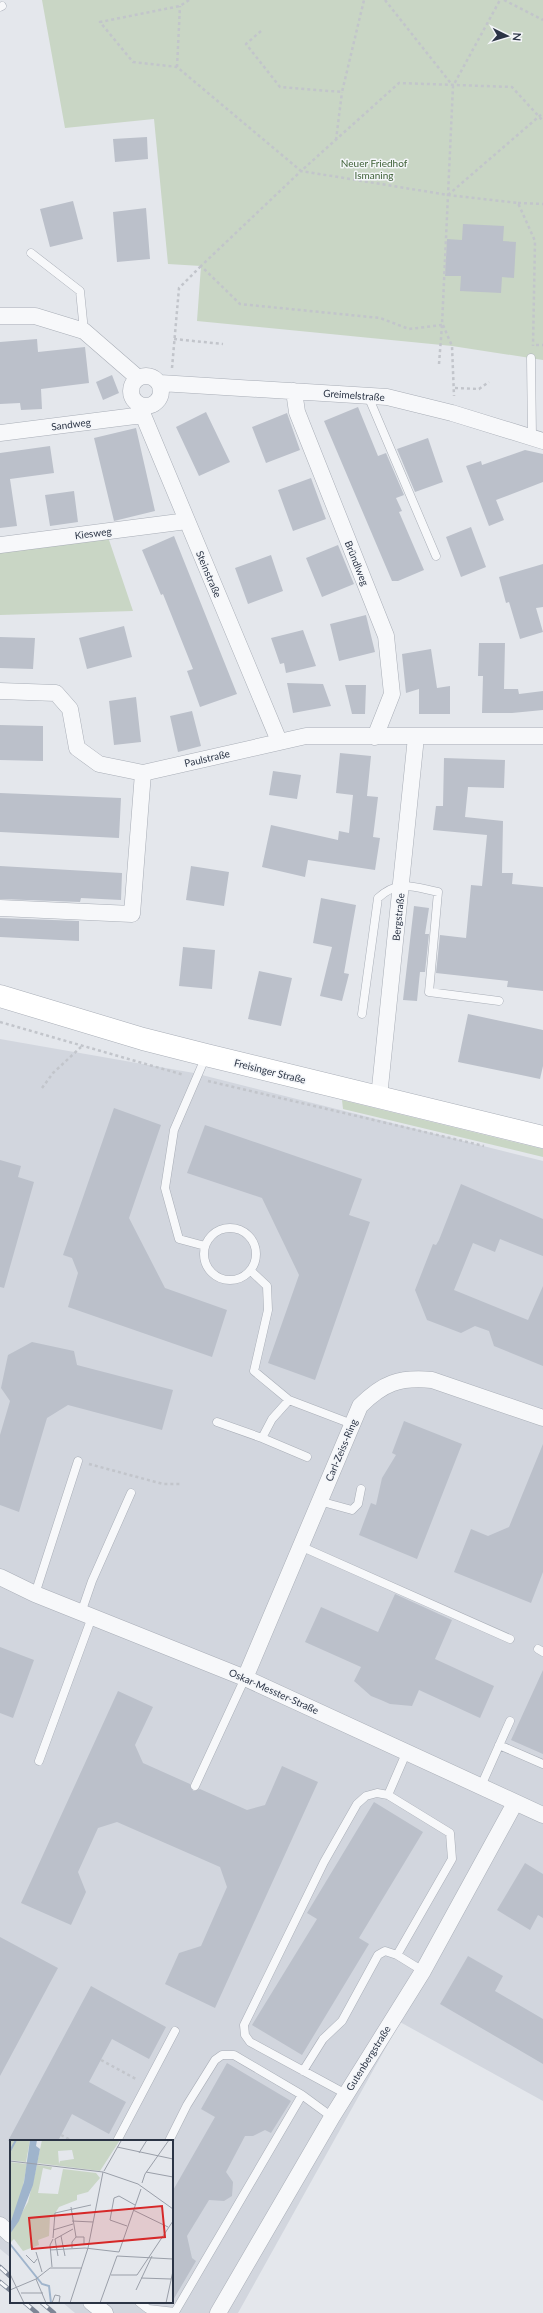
<svg xmlns="http://www.w3.org/2000/svg" width="543" height="2313" font-family="Lato,sans-serif">
	<style>
		.built { fill: #d2d6de }
		.green { fill: #c9d6c5 }
		.building { fill: #bbc0ca }
		.lines { fill: none; stroke-linecap: round; stroke-linejoin: round }
		.service-casing { stroke: #a9aeb7; stroke-width: 9 }
		.minor-casing { stroke: #a9aeb7; stroke-width: 17 }
		.secondary-casing { stroke: #a9aeb7; stroke-width: 23 }
		.path { stroke: #c2c5cb; stroke-width: 2.5; stroke-dasharray: 3 3; stroke-linecap: butt }
		.service { stroke: #f7f8fa; stroke-width: 8 }
		.minor { stroke: #f7f8fa; stroke-width: 16 }
		.secondary { stroke: #fff; stroke-width: 22 }
		.rail-casing { stroke: #7d8696; stroke-width: 4.5 }
		.rail { stroke: #f4f6f9; stroke-width: 3; stroke-dasharray: 9; stroke-linecap: butt }
		.labels { text-anchor: middle; stroke-width: 3; stroke-linejoin: round; paint-order: stroke }
		.park-label { font-size: 10px; fill: #3f6138; stroke: #f4f6f9 }
		.street-label { font-size: 10px; fill: #2b3445; stroke: #f4f6f9 }
		.inset-river { fill: none; stroke: #9fb4cc; stroke-width: 2 }
		.inset-road { fill: none; stroke: #9a9fa9; stroke-width: 1 }
		.view { fill: #d62828; fill-opacity: 0.15; stroke: #d62828; stroke-width: 2 }
		.inset-edge { fill: none; stroke: #2b3445; stroke-width: 2 }
	</style>
	<rect width="100%" height="100%" fill="#e4e7ec"/>
	<path class="built" d="M0,1039L194,1073L543,1161V2101L400,2022L238,2313H75L62,2302H172V2141H11V2258L0,2249Z"/>
	<path class="green" d="M42,0H543V360L452,346L197,321L201,266L168,264L154,119L65,128Z
		M108,537L133,611L0,615V553Z
		M342,1100L543,1149V1157L343,1109Z"/>
	<path class="building" d="M147,137L148,159L115,162L113,139Z
		M73,201L83,239L50,247L40,209Z
		M146,208L150,259L117,262L113,212Z
		M463,224L504,226L503,241L516,242L514,278L502,277L501,293L460,291L461,276H445L447,239L462,240Z
		M37,339L38,352L85,347L89,383L41,389L42,409L21,410L20,403L0,404V342Z
		M112,375L119,393L103,400L96,382Z
		M358,407L378,456L386,453L404,495L396,498L402,511L399,512L424,570L398,581H392L324,421Z
		M206,412L230,462L199,476L176,427Z
		M287,413L300,450L266,463L252,427Z
		M136,428L155,511L114,521L94,438Z
		M428,438L443,482L415,492L397,449Z
		M50,446L54,473L10,479L17,526L0,528V453Z
		M525,450L543,454V482L496,500L504,520L489,526L466,466L481,461L482,465Z
		M311,478L326,519L293,531L278,490Z
		M74,491L78,522L50,526L45,495Z
		M471,527L486,567L461,577L446,537Z
		M174,536L237,694L200,707L187,671L193,669L163,594L161,595L142,550Z
		M338,545L354,584L322,597L306,558Z
		M271,555L283,591L248,604L235,568Z
		M543,564V607L536,608L543,632L520,639L509,602L506,603L499,577Z
		M366,615L375,652L339,661L330,624Z
		M124,626L132,657L87,669L79,638Z
		M303,630L316,666L286,673L284,663L280,664L271,638Z
		M0,637L35,638L33,669L0,668Z
		M479,643H505L504,689H518L519,694L543,691V710L512,713H482L483,676H478Z
		M431,649L437,688L450,686V714H419V689L406,693L402,654Z
		M287,683L323,684L331,706L293,713Z
		M345,685H366L365,714H352Z
		M136,697L141,742L114,745L109,701Z
		M192,711L201,746L178,752L170,716Z
		M0,725L43,726V761L0,760Z
		M340,753L371,756L367,796L378,797L373,837L380,838L375,870L308,860L305,877L262,867L271,825L338,840L339,831L349,833L353,795L336,793Z
		M444,758L505,760L504,788L468,787L465,817L503,821L502,873H513L512,884L543,887V991L507,987L508,981L436,973L440,935L466,938L471,885L482,886L487,835L433,830L436,806H443Z
		M273,771L301,775L297,799L269,795Z
		M0,793L121,798L119,838L0,832Z
		M0,866L122,873L121,900L81,898L80,902L0,899Z
		M191,866L229,872L224,906L186,900Z
		M321,898L356,905L344,973L349,974L342,1001L320,996L332,947L313,943Z
		M414,906L429,908L425,934H429L425,972H420L417,1001L403,1000Z
		M0,918L79,921V941L0,937Z
		M183,947L215,950L212,989L179,986Z
		M259,971L292,978L281,1026L248,1019Z
		M468,1014L543,1030V1066L540,1079L458,1062Z
		M114,1108L161,1125L129,1218L165,1288L227,1310L212,1357L68,1307L78,1273L72,1258L63,1255Z
		M205,1125L362,1179L349,1215L370,1222L315,1380L268,1363L299,1275L262,1198L187,1173Z
		M0,1160L21,1166L18,1177L34,1182L4,1288L0,1287Z
		M461,1184L543,1219V1256L500,1239L495,1252L473,1243L454,1290L528,1320L543,1286V1366L494,1346L489,1331L475,1326L461,1333L427,1320L415,1290L433,1244L436,1245L439,1240Z
		M32,1342L74,1351L77,1365L173,1390L162,1430L68,1405L47,1418L19,1512L0,1505V1435L10,1401L1,1388L8,1355Z
		M404,1421L462,1444L417,1559L359,1535L371,1503L376,1505L382,1478L396,1455L392,1453Z
		M543,1444V1572L531,1603L454,1572L471,1529L488,1536L509,1527Z
		M395,1594L452,1620L435,1659L494,1686L480,1718L419,1690L412,1706L390,1704L381,1700L371,1696L354,1681L361,1667L305,1642L321,1607L378,1632Z
		M0,1647L34,1660L13,1718L0,1713Z
		M543,1670V1754L511,1740Z
		M118,1691L153,1707L135,1745L143,1763L190,1784L193,1791L200,1789L247,1810L265,1805L282,1766L318,1782L215,2008L165,1984L179,1953L201,1946L227,1887L220,1867L117,1822L98,1828L78,1872L86,1892L71,1925L21,1903Z
		M374,1802L423,1832L359,1938L369,1944L302,2055L252,2025L317,1919L307,1913Z
		M525,1863L543,1874V1918L538,1915L530,1930L497,1910Z
		M0,1937L58,1968L0,2076Z
		M468,1956L503,1976L495,1991L543,2019V2064L440,2004Z
		M91,1986L166,2027L149,2059L112,2039L89,2082L126,2102L109,2134L72,2114L58,2141H8Z
		M227,2063L291,2101L271,2133L265,2130L253,2136H245L226,2172L233,2182L232,2196L224,2201L209,2200L187,2236L192,2258L196,2261L172,2302V2192L215,2117L201,2109Z"/>
	<g class="lines">
		<defs>
			<path id="service" d="M0,7L2,6
				M31,253L80,291L84,331
				M531,358L532,437
				M368,396L436,556
				M362,1014L378,898C399,879 413,887 438,892L429,992L499,1001
				M204 1254a26 26 0 1 1 52 0a26 26 0 1 1-52 0Z
				M205,1246L179,1239L165,1188L174,1130L206,1056
				M251,1271L267,1286L268,1310L254,1371L289,1400L352,1424
				M289,1400L272,1419L262,1438L307,1457
				M217,1422L262,1438
				M319,1501L352,1510L358,1504L361,1489
				M300,1546L510,1639
				M35,1594L78,1461
				M81,1613L92,1581L131,1493
				M538,1649L543,1652
				M499,1745L543,1764
				M407,1751L388,1795L450,1833L452,1859L397,1955L423,1971
				M39,1761L92,1617
				M195,1786L245,1678
				M481,1786L510,1721
				M303,2071L323,2039L342,2021L378,1955L385,1951L397,1955
				M346,2094L250,2042L245,2035L244,2025L324,1862L357,1804L366,1796L377,1793L388,1795
				M117,2141L175,2031
				M169,2141L187,2105L215,2060L222,2055H234L302,2095
				M139,2302L148,2309L175,2312L302,2095L332,2117"/>
			<path id="minor" d="M0,316H35L84,331L137,377
				M131 391a15 15 0 1 1 30 0a15 15 0 1 1-30 0Z
				M160,383L387,397L452,413L543,441
				M294,391L297,412L386,636L392,694L375,737
				M143,406V415L279,741
				M0,433L143,415
				M0,545L187,521
				M0,691L56,693L70,709L77,748L99,764L143,773
				M0,908L132,914L143,773L306,736H543
				M379,1097L416,737
				M0,1577L35,1594L245,1678L543,1815
				M245,1678L360,1406C383,1383 399,1377 432,1380L543,1418
				M0,2225L11,2235
				M91,2302L105,2313
				M218,2313L332,2117L423,1971L515,1803"/>
			<path id="secondary" d="M0,996L143,1039L206,1055L543,1137"/>
		</defs>
		<use href="#service" class="service-casing"/>
		<use href="#minor" class="minor-casing"/>
		<use href="#secondary" class="secondary-casing"/>
		<path class="path" d="M189,0L180,6L100,22L133,62L177,67L301,171L399,83L512,87L543,121
			M385,0L453,86
			M504,0L543,20
			M261,31L246,44L280,87L342,92L364,0
			M177,67L180,6
			M336,140L342,92
			M448,195L543,113
			M518,203L543,204
			M442,325L409,329L380,318L240,304L201,266L301,171L448,195L518,203L535,241L533,346
			M443,325L452,346L454,396
			M174,339L223,344
			M536,345H543
			M439,364L442,325L453,86L500,0
			M172,368L179,288L201,266
			M455,388L479,389L489,382
			M0,1022L184,1075
			M208,1081L484,1146
			M42,1088L53,1073L81,1047
			M89,1464L163,1484H182
			M101,2060L136,2079
			M61,2135L72,2141"/>
		<use href="#service" class="service"/>
		<use href="#minor" class="minor"/>
		<use href="#secondary" class="secondary"/>
		<defs>
			<path id="rail" d="M0,2267L11,2277
				M0,2282L11,2291
				M24,2302L37,2313
				M41,2302L54,2313"/>
		</defs>
		<use href="#rail" class="rail-casing"/>
		<use href="#rail" class="rail"/>
	</g>
	<g class="labels">
		<g class="park-label">
			<text x="374" y="167">Neuer Friedhof<tspan x="374" dy="12">Ismaning</tspan></text>
		</g>
		<g class="street-label">
			<text transform="translate(354 395) rotate(4)" y="4">Greimelstraße</text>
			<text transform="translate(71 424) rotate(-7)" y="4">Sandweg</text>
			<text transform="translate(93 533) rotate(-7)" y="4">Kiesweg</text>
			<text transform="translate(357 563) rotate(68)" y="4">Bründlweg</text>
			<text transform="translate(209 574) rotate(67)" y="4">Steinstraße</text>
			<text transform="translate(207 758) rotate(-13)" y="4">Paulstraße</text>
			<text transform="translate(398 917) rotate(-84)" y="4">Bergstraße</text>
			<text transform="translate(270 1071) rotate(14)" y="4">Freisinger Straße</text>
			<text transform="translate(341 1450) rotate(-67)" y="4">Carl-Zeiss-Ring</text>
			<text transform="translate(274 1691) rotate(24)" y="4">Oskar-Messter-Straße</text>
			<text transform="translate(368 2058) rotate(-58)" y="4">Gutenbergstraße</text>
		</g>
	</g>
	<g transform="translate(10 2140)">
		<rect width="163" height="163" fill="#e4e7ec"/>
		<path d="M0,0H20L16,22L0,20ZM32,0H110L90,31L27,23ZM62,10L64,19L50,21L49,24L48,11ZM0,22L17,24L12,52L0,84ZM27,25L42,27L41,30L33,28L28,53L48,54L53,29L86,33L90,38L78,52L67,55V60L49,67L44,75L40,76L39,96L28,100L29,105L13,111L4,99L0,103V94L18,62Z" fill="#c9d6c5" fill-rule="evenodd"/>
		<path d="M20,0H27L26,6L30,9L23,45L9,81L0,94V84L14,42Z" fill="#9fb4cc"/>
		<path class="inset-river" d="M0,11L6,0M0,104L32,144L39,146L41,163"/>
		<path class="inset-road" d="M107,7L163,19M129,13L137,0M0,21L93,32L78,108L60,163M94,31L111,1M93,32L128,44L163,69M136,32L163,37M132,43L135,34L159,0M61,67L66,97H74V105M123,70L158,87M62,81L83,82M117,86L100,80L104,58L109,56L125,65M43,90L63,84M51,96L55,116M43,98L45,73L81,65M45,99L63,89M45,99L48,116M62,108V102L66,97M40,110L75,108L109,112M26,112L32,132M109,112L131,49M16,115L24,123L27,119M107,116L163,119M42,127L40,105L43,99M0,134L14,163M101,135H127L163,81M131,138L161,139M26,139L36,163M0,150L26,139L40,128H72M126,150L142,116M11,153H33M42,163L45,155L50,156L49,163M90,163L107,116M156,163L163,131"/>
		<path class="view" d="M152,66L155,97L22,109L19,78Z"/>
		<rect width="163" height="163" class="inset-edge"/>
	</g>
	<g transform="translate(507 36) rotate(95)" stroke="#f4f6f9" stroke-width="3" paint-order="stroke">
	<path d="M0-3L7 15L0 10L-7 15Z" fill="#2b3445"/>
	<text y="-6" font-size="11" font-weight="bold" text-anchor="middle" fill="#2b3445">N</text>
	</g>
</svg>
